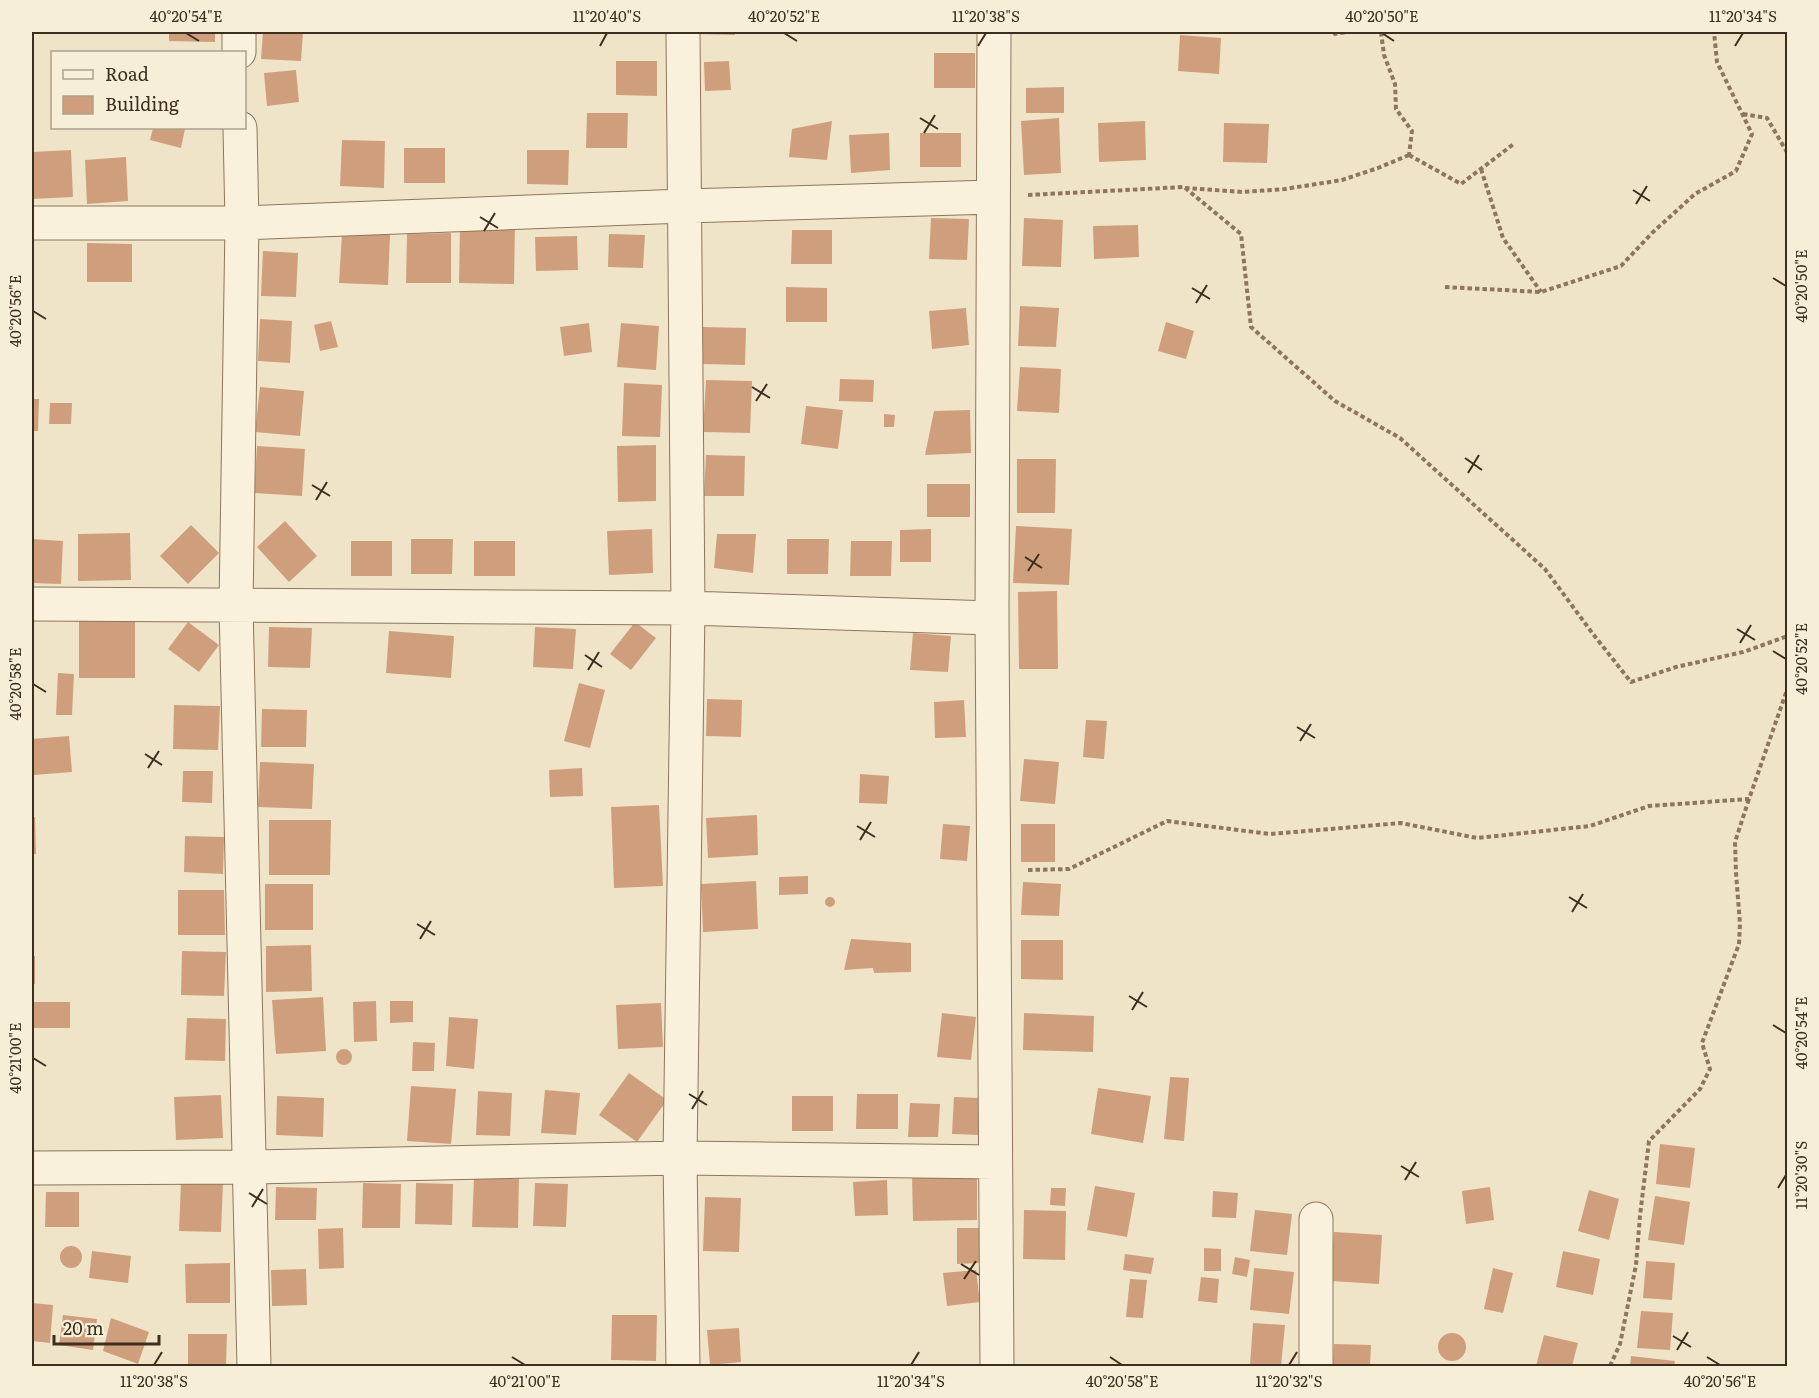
<svg xmlns="http://www.w3.org/2000/svg" width="1819" height="1398" font-family="Literata,serif">
	<style>
		.building { fill: #cf9f7d }
		.lines { fill: none; stroke-linecap: round; stroke-linejoin: round }
		.street-casing { stroke: #8d765c; stroke-width: 35 }
		.path { stroke: #8d765c; stroke-width: 4; stroke-dasharray: 4.5 3; stroke-linecap: butt }
		.street { stroke: #faf1dc; stroke-width: 33 }
		.ticks { fill: none; stroke: #3d2e20; stroke-width: 2 }
		.neatline { fill: none; stroke: #3d2e20; stroke-width: 2 }
		.ticks-label { font-size: 15px; text-anchor: middle; fill: #3d2e20 }
	</style>
	<rect width="100%" height="100%" fill="#f0e4c8"/>
	<path class="building" d="M169,32H215V42L169,41Z
		M263,32H303L301,61L261,59Z
		M697,32H735V35L697,34Z
		M1180,35L1221,38L1219,74L1178,71Z
		M934,53H975V88H934Z
		M616,61H657V96L616,95Z
		M729,61L731,90L705,91L704,62Z
		M296,70L299,102L267,106L264,73Z
		M1064,87V113H1026V88Z
		M587,113H628L627,148H586Z
		M1059,118L1061,173L1024,175L1021,121Z
		M832,121L827,160L789,157L792,129Z
		M1145,121L1146,160L1099,162L1098,123Z
		M1224,123L1269,124L1267,163L1223,162Z
		M153,128H179L185,129L181,148L150,140Z
		M889,133L890,170L851,173L849,135Z
		M920,133H961V167H920Z
		M342,140L385,141L384,188L340,186Z
		M404,148H445V183H404Z
		M71,150L73,197L32,199V152Z
		M527,150H569L568,185L527,184Z
		M126,157L128,201L87,204L85,160Z
		M931,218L969,219L967,260L929,259Z
		M1024,218L1063,220L1061,267L1022,266Z
		M460,224L515,225L514,284L459,283Z
		M1138,225L1139,257L1094,259L1093,226Z
		M792,230H832V264H791Z
		M342,233L390,235L388,285L339,283Z
		M451,233V283H406L407,234Z
		M609,234L645,235L643,268L608,267Z
		M577,236L578,270L536,271L535,237Z
		M87,243L132,244V282H87Z
		M263,251L298,253L296,297L261,296Z
		M786,287L827,288V322H786Z
		M1020,306L1059,308L1056,347L1018,346Z
		M966,308L969,345L932,349L929,311Z
		M260,319L292,321L290,363L258,361Z
		M331,321L338,347L320,351L314,325Z
		M1166,322L1194,331L1186,359L1158,351Z
		M589,323L592,352L564,356L560,327Z
		M621,323L659,326L656,370L617,367Z
		M703,327L746,328L745,365L703,364Z
		M1020,367L1061,369L1059,413L1017,411Z
		M840,379L874,380L873,402L839,401Z
		M706,380L752,381L750,433L703,432Z
		M624,383L662,385L660,437L622,436Z
		M260,387L304,391L300,436L255,432Z
		M32,399H39L38,431H32Z
		M50,403H72L71,424H49Z
		M806,406L843,410L838,449L801,444Z
		M970,410L971,453L925,455L934,411Z
		M884,414L895,415L894,427H884Z
		M656,445V501L618,502L617,446Z
		M257,446L305,449L302,496L254,493Z
		M706,455L745,456L744,496H704Z
		M1017,459H1056L1055,513H1017Z
		M927,484H970V517H927Z
		M285,521L317,556L289,582L257,547Z
		M191,525L219,553L188,584L160,556Z
		M1016,526L1072,529L1069,585L1013,583Z
		M652,529L653,573L609,575L607,531Z
		M931,529V562H900V530Z
		M130,533L131,580L78,581V534Z
		M717,534H756L753,573L714,568Z
		M32,539L63,541L61,584L32,583Z
		M411,539H453L452,574H411Z
		M787,539H829L828,574H787Z
		M351,541H392V576H351Z
		M474,541H515V576H474Z
		M851,541H892L891,576H850Z
		M1057,591L1058,669H1019L1018,592Z
		M79,621H135V678H79Z
		M188,622L219,645L199,672L168,649Z
		M635,622L656,638L631,670L610,654Z
		M269,627L312,628L310,668L268,667Z
		M535,627L576,629L573,669L533,667Z
		M389,631L454,636L451,678L386,673Z
		M913,633L951,636L948,672L910,670Z
		M58,673L74,674L72,715H56Z
		M579,683L605,690L590,748L564,741Z
		M707,699L742,700L741,737L706,736Z
		M964,700L966,737L935,738L934,702Z
		M174,705L220,706L218,750L173,749Z
		M262,709L307,710L306,747H261Z
		M1086,720L1107,721L1104,759L1083,757Z
		M69,736L72,772L34,775L32,739Z
		M1024,759L1059,762L1055,804L1020,801Z
		M260,762L314,764L312,809L258,807Z
		M582,768L583,796L550,797L549,770Z
		M183,771H213L212,803L182,802Z
		M860,774L889,776L887,804L859,803Z
		M659,805L663,886L614,888L611,807Z
		M757,815L758,855L708,858L706,818Z
		M32,817H35L36,854H32Z
		M269,820H331L330,875H269Z
		M943,824L970,826L967,861L940,859Z
		M1021,824H1055V862H1021Z
		M185,836L224,837L223,874L184,872Z
		M808,876V894L779,895V877Z
		M32,881H34V921H32Z
		M756,881L758,929L703,932L701,884Z
		M1023,882L1061,884L1059,916L1021,915Z
		M265,884H313V930H265Z
		M178,890H224L225,935H178Z
		M825 902a5 5 0 1 1 10 0a5 5 0 1 1-10 0Z
		M851,939L911,943V972L874,973L873,968L844,970Z
		M1021,940H1063V980L1021,979Z
		M311,945L312,991L266,992V946Z
		M182,951L226,952L224,996L181,995Z
		M32,956H35V984H32Z
		M323,997L326,1051L276,1054L272,1000Z
		M376,1001L377,1041L354,1042L353,1002Z
		M390,1001H413V1022L390,1023Z
		M32,1002H70V1028H32Z
		M661,1003L663,1047L618,1049L616,1005Z
		M942,1013L976,1017L971,1060L937,1057Z
		M1024,1013L1094,1016L1093,1052L1023,1050Z
		M449,1017L478,1019L474,1069L446,1066Z
		M187,1018L226,1019L225,1061L185,1060Z
		M413,1042L435,1043L434,1071H412Z
		M336 1057a8 8 0 1 1 16 0a8 8 0 1 1-16 0Z
		M629,1073L667,1100L637,1142L599,1115Z
		M1170,1077L1189,1078L1184,1141L1164,1139Z
		M411,1086L456,1089L451,1144L407,1141Z
		M1098,1088L1151,1096L1143,1143L1091,1134Z
		M545,1090L580,1093L576,1135L541,1133Z
		M478,1091L512,1093L510,1136L476,1135Z
		M857,1094H898V1129H856Z
		M221,1095L223,1138L176,1140L174,1097Z
		M277,1096L324,1098L323,1137L276,1135Z
		M792,1096H833V1131H792Z
		M954,1097L982,1098L980,1135L952,1134Z
		M910,1103L940,1104L938,1137H908Z
		M1660,1144L1695,1148L1690,1188L1656,1184Z
		M977,1175V1220L913,1221L912,1176Z
		M474,1178L519,1179L518,1228L472,1227Z
		M887,1180L888,1215L855,1216L853,1182Z
		M181,1182L223,1183L221,1232L179,1231Z
		M363,1183L401,1184L400,1228H362Z
		M416,1183L453,1184L452,1225L415,1224Z
		M535,1183L568,1184L566,1227L533,1226Z
		M1095,1186L1135,1193L1127,1237L1087,1230Z
		M276,1187L317,1188L316,1220H275Z
		M1490,1187L1494,1220L1466,1224L1462,1191Z
		M1051,1188H1066L1065,1206L1050,1205Z
		M1589,1190L1619,1199L1609,1240L1578,1231Z
		M1213,1191L1238,1193L1236,1218L1212,1217Z
		M46,1192H79V1227H45Z
		M1655,1196L1690,1202L1684,1245L1648,1240Z
		M705,1197L741,1198L739,1252L703,1251Z
		M1024,1210L1066,1211L1065,1260L1023,1259Z
		M1255,1210L1292,1214L1287,1255L1250,1251Z
		M343,1228L344,1268L319,1269L318,1229Z
		M957,1228H979L980,1263L957,1264Z
		M1334,1232L1382,1235L1379,1284L1331,1281Z
		M60 1257a11 11 0 1 1 22 0a11 11 0 1 1-22 0Z
		M1204,1248L1221,1249V1271H1204Z
		M92,1251L131,1256L128,1283L89,1278Z
		M1563,1251L1600,1259L1593,1295L1556,1287Z
		M1125,1254L1154,1258L1151,1274L1123,1270Z
		M1235,1257L1250,1260L1247,1277L1232,1274Z
		M1646,1261L1675,1263L1672,1300L1643,1298Z
		M230,1263V1303H186L185,1264Z
		M1254,1268L1294,1272L1289,1314L1250,1310Z
		M1493,1268L1513,1273L1503,1313L1484,1309Z
		M306,1269L307,1305L272,1306L271,1270Z
		M976,1270L980,1302L947,1306L943,1273Z
		M1201,1277L1219,1279L1217,1303L1198,1301Z
		M1130,1279L1147,1280L1143,1318L1126,1317Z
		M32,1303L53,1305L50,1343L32,1341Z
		M1641,1311L1673,1313L1670,1350L1637,1348Z
		M63,1315L97,1319L93,1350L59,1345Z
		M612,1315H657L656,1361L611,1360Z
		M111,1318L149,1332L138,1364L103,1351Z
		M1253,1323L1285,1325L1281,1366L1250,1365Z
		M739,1328L741,1362L710,1365L707,1330Z
		M1438 1347a14 14 0 1 1 28 0a14 14 0 1 1-28 0Z
		M188,1334H227L226,1366H188Z
		M1544,1335L1578,1343L1572,1366H1536Z
		M1334,1344L1371,1345L1370,1366H1333Z
		M1631,1356L1675,1361L1674,1366H1630Z"/>
	<g class="lines">
		<defs>
			<path id="street" d="M239,32V52
				M683,32L688,608L680,1158L683,1366
				M994,32L992,618L997,1366
				M240,128L242,223L236,606L254,1366
				M32,223H242L684,206L993,197
				M32,604L688,608L992,618
				M32,1168L249,1167L680,1158L994,1162
				M1316,1219V1366"/>
		</defs>
		<use href="#street" class="street-casing"/>
		<path class="path" d="M1334,32L1335,34L1346,32
			M1381,32L1384,55L1395,84L1396,109L1412,131L1409,155
			M1743,114L1767,118L1788,154
			M1409,155L1461,184L1515,143
			M1481,169L1503,238L1541,292
			M1185,188L1243,192L1285,189L1342,180L1378,168L1409,155
			M1028,195L1184,187L1241,234L1251,327L1335,401L1400,438L1545,569L1593,634L1631,682L1676,667L1743,652L1788,636
			M1445,287L1541,292L1621,266L1652,233L1695,194L1736,171L1752,134L1717,62L1714,32
			M1028,870L1069,869L1167,821L1270,834L1401,823L1477,838L1590,826L1649,806L1749,799L1788,687
			M1610,1366L1620,1344L1636,1265L1640,1216L1649,1141L1700,1089L1710,1069L1702,1043L1739,944L1740,924L1736,873L1735,842L1749,799"/>
		<use href="#street" class="street"/>
	</g>
	<path class="ticks" d="M186,33L199,41M784,33L797,41M1382,33L1394,41M600,46L607,33M978,46L986,33M1735,46L1743,33M920,118L938,129M924,133L935,115M1633,190L1650,201M1636,204L1647,186M480,217L498,228M484,231L495,213M1773,278L1786,286M1192,288L1210,299M1196,303L1207,285M33,311L46,319M752,387L770,398M756,401L767,384M1465,458L1482,470M1468,473L1479,455M312,485L330,496M316,500L327,482M1025,557L1042,568M1028,571L1039,554M1737,629L1755,640M1740,643L1751,625M1773,651L1786,659M585,655L602,667M588,670L599,652M33,684L46,692M1297,727L1315,738M1300,741L1311,724M145,754L162,765M148,768L159,751M857,826L875,837M860,840L871,822M1569,897L1587,908M1572,912L1583,894M417,924L435,935M420,939L431,921M1129,996L1147,1007M1132,1010L1143,992M1773,1025L1786,1033M33,1058L46,1066M689,1094L707,1105M692,1109L703,1091M1401,1166L1419,1177M1405,1180L1416,1162M1778,1188L1786,1175M249,1193L267,1204M252,1207L263,1189M961,1264L979,1275M964,1279L976,1261M1673,1336L1691,1347M1677,1350L1688,1332M512,1357L525,1365M1110,1357L1122,1365M1707,1357L1720,1365M154,1365L162,1352M911,1365L919,1352M1289,1365L1297,1352"/>
	<rect width="1819" height="1398" fill="none" stroke="#f7eed8" stroke-width="66"/>
	<rect x="51" y="51" width="195" height="78" fill="#f7eed8" stroke="#ada18e" stroke-width="1.5"/>
	<rect x="63" y="70" width="30" height="9" fill="#faf1dc" stroke="#ada18e" stroke-width="1.5"/>
	<text x="105" y="81" font-size="18" fill="#3d2e20">Road</text>
	<rect x="63" y="96" width="30" height="18" fill="#cf9f7d" stroke="#ada18e" stroke-width="1.5"/>
	<text x="105" y="111" font-size="18" fill="#3d2e20">Building</text>
	<path d="M54 1335v9h105v-9" fill="none" stroke="#3d2e20" stroke-width="3"/>
	<text x="63" y="1335" font-size="18" fill="#3d2e20" stroke="#f7eed8" stroke-width="4.5" paint-order="stroke">20 m</text>
	<rect x="33" y="33" width="1753" height="1332" class="neatline"/>
	<g class="ticks-label">
		<text x="186" y="22">40°20'54"E</text>
		<text x="607" y="22">11°20'40"S</text>
		<text x="784" y="22">40°20'52"E</text>
		<text x="986" y="22">11°20'38"S</text>
		<text x="1382" y="22">40°20'50"E</text>
		<text x="1743" y="22">11°20'34"S</text>
		<text transform="translate(1802 286) rotate(-90)" y="5">40°20'50"E</text>
		<text transform="translate(16 311) rotate(-90)" y="5">40°20'56"E</text>
		<text transform="translate(1802 659) rotate(-90)" y="5">40°20'52"E</text>
		<text transform="translate(16 684) rotate(-90)" y="5">40°20'58"E</text>
		<text transform="translate(1802 1033) rotate(-90)" y="5">40°20'54"E</text>
		<text transform="translate(16 1058) rotate(-90)" y="5">40°21'00"E</text>
		<text transform="translate(1802 1175) rotate(-90)" y="5">11°20'30"S</text>
		<text x="154" y="1387">11°20'38"S</text>
		<text x="525" y="1387">40°21'00"E</text>
		<text x="911" y="1387">11°20'34"S</text>
		<text x="1122" y="1387">40°20'58"E</text>
		<text x="1289" y="1387">11°20'32"S</text>
		<text x="1720" y="1387">40°20'56"E</text>
	</g>
</svg>
